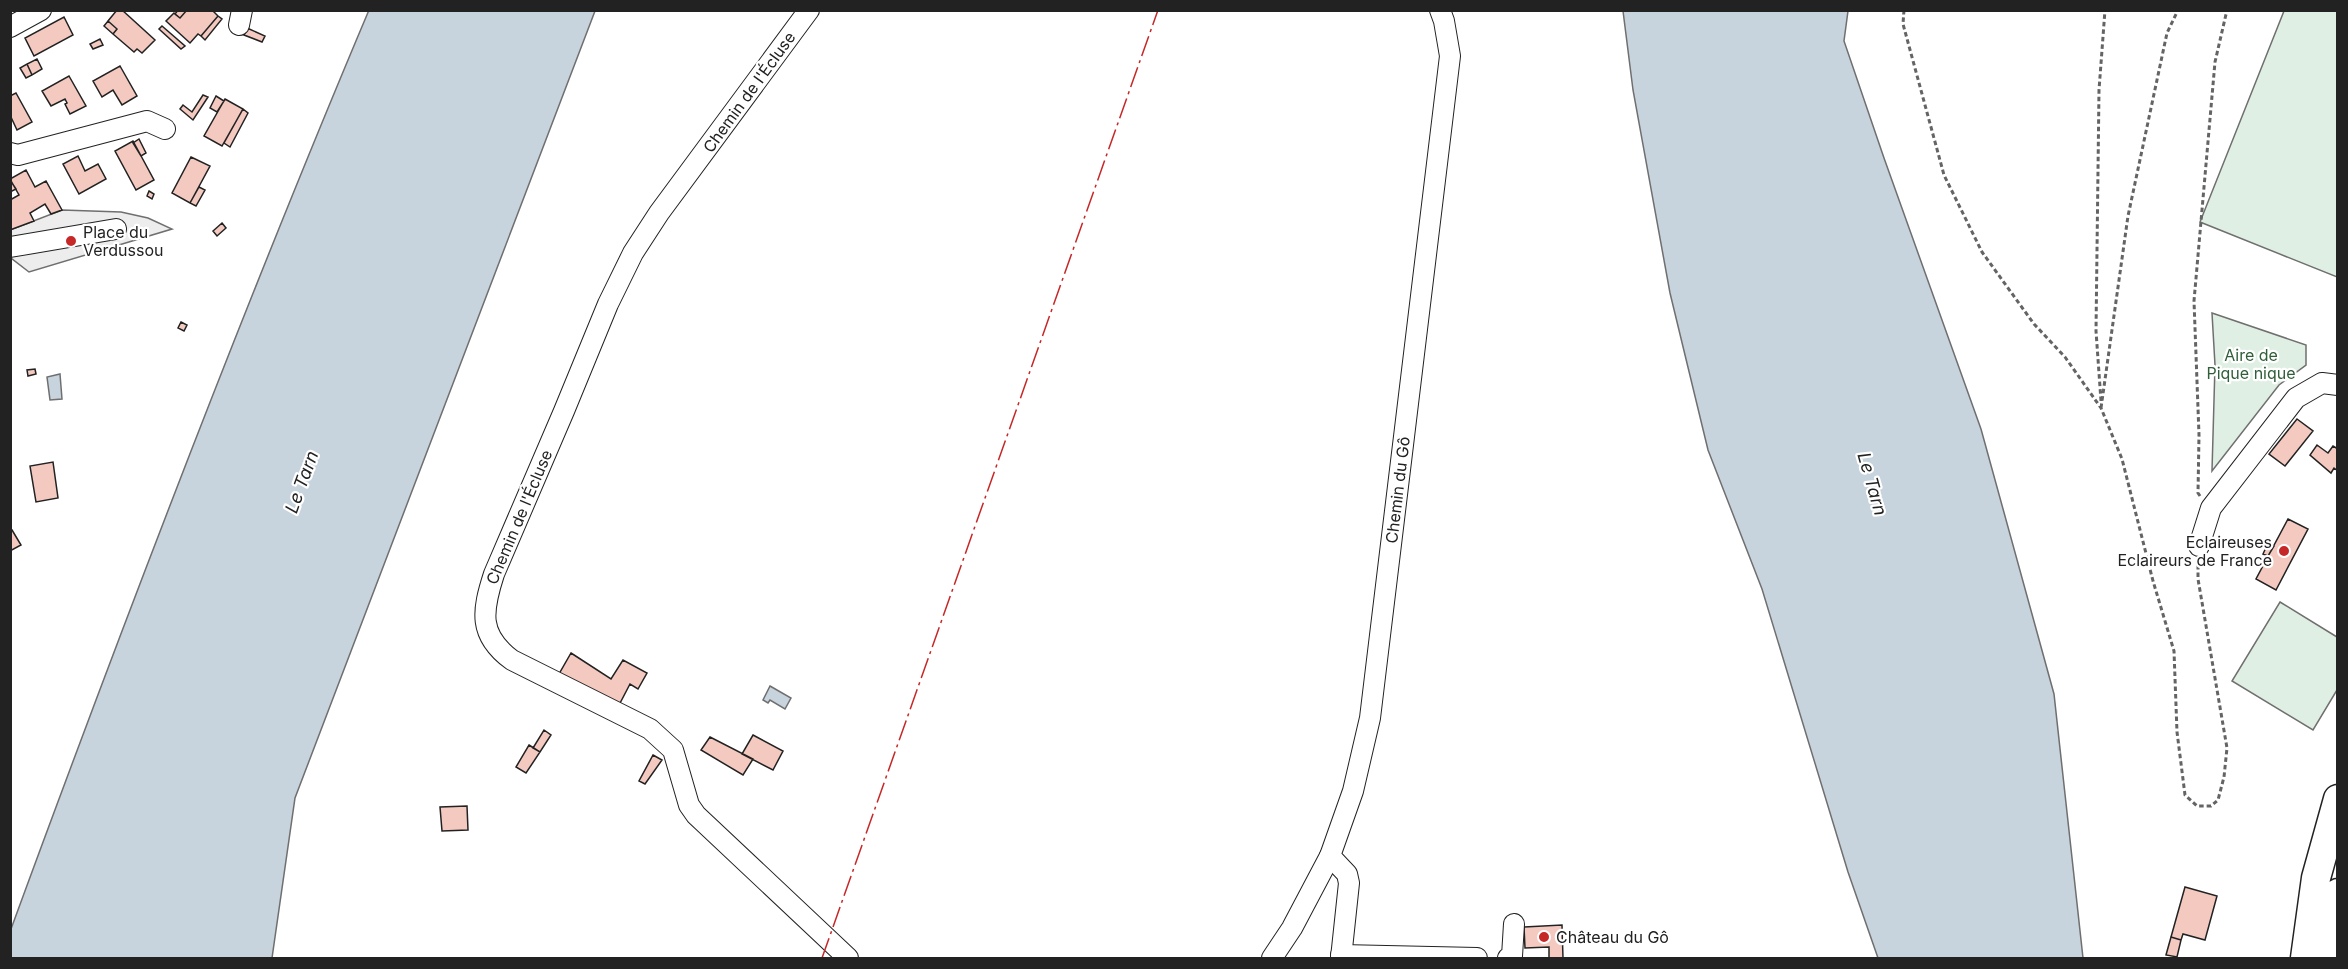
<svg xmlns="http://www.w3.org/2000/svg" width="2348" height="969" font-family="Inter,sans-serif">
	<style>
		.green { fill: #e0efe3; stroke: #6f6f6f; stroke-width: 1.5 }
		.parking { fill: #ededed; stroke: #6f6f6f; stroke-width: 1.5 }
		.water { fill: #c7d3dd; stroke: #6f6f6f; stroke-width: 1.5 }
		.building { fill: #f3c9c0; stroke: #222; stroke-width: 1.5 }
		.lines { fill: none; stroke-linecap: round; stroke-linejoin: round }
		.minor-casing { stroke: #222; stroke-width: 22 }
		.highway-casing { stroke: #222; stroke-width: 31 }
		.path { stroke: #646464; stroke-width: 3; stroke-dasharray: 4.5 3; stroke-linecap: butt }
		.minor { stroke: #fff; stroke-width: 20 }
		.highway { stroke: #fff; stroke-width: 28 }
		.power { stroke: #c62828; stroke-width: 1.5; stroke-dasharray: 21 4.5 3 4.5; stroke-linecap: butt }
		.poi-dot { fill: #c62828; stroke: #fff; stroke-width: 2 }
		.labels { text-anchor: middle; stroke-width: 4.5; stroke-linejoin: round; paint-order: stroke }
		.street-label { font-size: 16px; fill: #222; stroke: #fff }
		.poi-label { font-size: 16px; fill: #222; stroke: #fff; text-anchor: start }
		.park-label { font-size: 16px; fill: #2f5e38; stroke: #fff }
		.water-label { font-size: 18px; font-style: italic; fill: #222; stroke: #fff }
	</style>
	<rect width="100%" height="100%" fill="#fff"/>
	<path class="green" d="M2284,11H2337V277L2200,222Z
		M2212,313L2306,345V365L2279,385L2212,471L2215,365Z
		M2280,602L2337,637V690L2313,730L2232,681Z"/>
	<path class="parking" d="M62,210L121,212L148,218L172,229L29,272L11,258L10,230Z"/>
	<path class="water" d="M369,10L595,11L295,798L272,958H11V929C124,621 241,313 369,10Z
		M1623,11H1848L1844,41L1884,158L1981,429L2054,694L2083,958H1878L1848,872L1762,589L1708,450L1670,293L1633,90Z
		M60,374L62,399L50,400L47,377Z
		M770,686L791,698L785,709L770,700L768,703L763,700Z"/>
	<path class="building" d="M117,10H122L155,40L142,53L137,49L134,52L113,34L117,29L108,21Z
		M178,10H187L180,18L175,14Z
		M187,10H212L218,16L201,36L198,34L190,43L166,21L174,13L180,18Z
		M218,16L222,19L205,40L201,36Z
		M64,17L73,35L34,56L25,38Z
		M108,21L117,29L113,34L104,26Z
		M162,26L185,46L181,49L159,29Z
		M247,28L265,36L262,42L244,35Z
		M100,39L103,45L93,49L90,44Z
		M37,59L42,69L32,75L27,64Z
		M27,64L32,75L26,78L20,68Z
		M120,66L137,96L122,105L113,90L102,97L93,81Z
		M69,76L86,106L70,114L65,104L67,103L65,99L51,106L42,91Z
		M16,93L32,122L17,130L10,115V96Z
		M203,95L208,97L193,120L180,109L183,105L192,112Z
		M216,96L224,101L217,112L210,108Z
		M225,99L243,109L222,146L204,136Z
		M243,109L248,113L230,147L224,143Z
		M139,139L146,153L141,156L133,143Z
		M133,141L154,180L136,190L115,151Z
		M78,156L85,171L98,164L106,179L79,194L63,164Z
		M191,157L210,166L190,203L172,193Z
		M26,170L35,187L46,181L62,210L51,214L45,204L30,213L34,221L10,230V200L19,195L10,179Z
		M10,180L16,189L10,192Z
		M199,187L205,190L196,206L190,203Z
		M149,191L154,194L152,199L147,196Z
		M222,223L226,228L217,236L213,231Z
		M181,322L187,325L184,331L178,328Z
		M35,369L36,374L28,376L27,370Z
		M2297,419L2313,431L2285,466L2269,454Z
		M2317,445L2328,453L2333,446L2338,449V471L2334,468L2331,473L2310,455Z
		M53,462L58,498L36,502L30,466Z
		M2288,519L2308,529L2276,590L2256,579Z
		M12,530L21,545L10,551V531Z
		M2268,543L2274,546L2268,556L2263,554Z
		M571,653L611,679L623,660L647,673L638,689L630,684L618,707L559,674Z
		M544,730L551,735L540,752L533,748Z
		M753,735L783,751L773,770L742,754Z
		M710,737L753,759L743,775L701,750Z
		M529,745L540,752L526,773L516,767Z
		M653,755L662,760L645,784L639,781Z
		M467,806L468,830L442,831L440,807Z
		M2185,887L2217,896L2205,940L2183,934L2181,940L2171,937Z
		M1562,925L1563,958H1549V947L1525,948L1524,927Z
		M2171,937L2181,940L2177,957L2166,955Z"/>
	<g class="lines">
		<defs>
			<g id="minor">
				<path d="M809,10L659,213L633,253L608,304L564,411L494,574C482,611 478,635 512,660L650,729L673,750L689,805L696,815L848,958"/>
				<path d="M239,25L242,10"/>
				<path d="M10,27L41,10"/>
				<path d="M10,153L18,155L147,121L165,129"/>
				<path d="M10,247L116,229"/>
				<path d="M2199,546L2211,508L2296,398L2322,383L2338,385"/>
				<path d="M1341,955L1477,958"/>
				<path d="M1272,958L1292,928L1330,856"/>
				<path id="s1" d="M1341,958L1349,883L1347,874L1330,856L1353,791L1370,718L1450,56L1444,21L1440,10"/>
				<path d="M1508,958L1512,956L1514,924"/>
			</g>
			<path id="highway" d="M2305,958L2316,878L2338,799
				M2329,958L2332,919L2338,893"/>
		</defs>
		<use href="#minor" class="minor-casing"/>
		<use href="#highway" class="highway-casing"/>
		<path class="path" d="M1904,10L1903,24L1944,175L1982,252L2034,324L2065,357L2101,408L2122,459L2153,581L2174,651L2177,732L2185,795L2197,806H2211L2218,800L2224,777L2227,748L2198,579V563
			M2101,401L2096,331L2099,90L2105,10
			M2101,408L2128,216L2167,33L2178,10
			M2200,496L2198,493L2199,435L2194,301L2215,62L2227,10"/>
		<use href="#minor" class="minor"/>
		<use href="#highway" class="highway"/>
		<path class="power" d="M822,958L1158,10"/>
	</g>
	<g class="poi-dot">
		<circle cx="71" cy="241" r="6"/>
		<circle cx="2284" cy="551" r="6"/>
		<circle cx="1544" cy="937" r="6"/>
	</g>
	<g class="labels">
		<g class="street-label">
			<text transform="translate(749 92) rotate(-54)" y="6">Chemin de l'Écluse</text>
			<text dy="6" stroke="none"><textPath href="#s1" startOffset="483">Chemin du Gô</textPath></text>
			<text transform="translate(519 517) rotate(-67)" y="6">Chemin de l'Écluse</text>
		</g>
		<g class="poi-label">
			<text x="83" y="238">Place du<tspan x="83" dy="18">Verdussou</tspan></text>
			<text x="2272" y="548" text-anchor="end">Eclaireuses<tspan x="2272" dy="18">Eclaireurs de France</tspan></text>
			<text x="1556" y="943">Château du Gô</text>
		</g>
		<g class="park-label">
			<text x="2251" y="361">Aire de<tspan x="2251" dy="18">Pique nique</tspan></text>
		</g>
		<g class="water-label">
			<text transform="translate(302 482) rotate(-70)" y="6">Le Tarn</text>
			<text transform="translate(1872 484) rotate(74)" y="6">Le Tarn</text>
		</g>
	</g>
	<rect width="2348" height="969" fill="none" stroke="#222222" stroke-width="24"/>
</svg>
